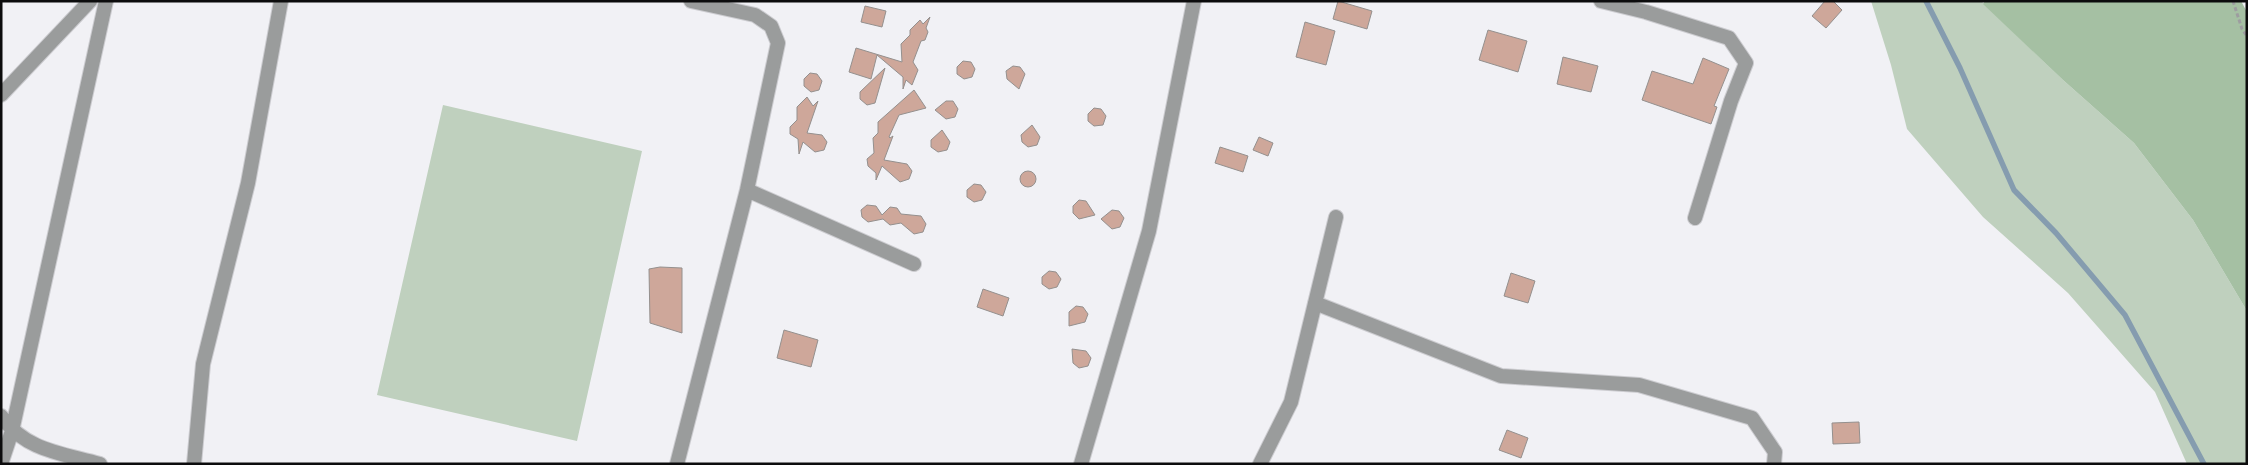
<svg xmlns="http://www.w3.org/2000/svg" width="2248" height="465" font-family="'PT Sans',sans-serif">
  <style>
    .green { fill: #bfd0be }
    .forest { fill: #a5c0a3 }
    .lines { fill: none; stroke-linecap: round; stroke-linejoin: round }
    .stream { stroke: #859caf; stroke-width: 5.5 }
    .building { fill: #cea79a; stroke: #94908e }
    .minor-casing { stroke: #ccccd0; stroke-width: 16 }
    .path { stroke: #9d9da0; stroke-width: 3; stroke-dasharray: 4 2.5; stroke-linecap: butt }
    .minor { stroke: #9a9c9c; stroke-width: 14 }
  </style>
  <rect width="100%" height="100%" fill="#f1f1f5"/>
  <path class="green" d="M1871 1H1981L2063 80 2134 143 2193 220 2247 311V464H2187L2155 392 2068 293 1983 217 1907 129 1891 65Z
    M443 105 642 151 577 441 377 395Z"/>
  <path class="forest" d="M1985 1H2241L2247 12V311L2193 220 2134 143 2063 80 1983 4Z"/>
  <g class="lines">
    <path class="stream" d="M1926 1 1960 68 2014 190 2056 233 2125 315 2204 464"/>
  </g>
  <path class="building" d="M1338 1 1372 11 1367 29 1333 19Z
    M1825 1H1833L1842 10 1826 28 1812 16Z
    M865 6 886 11 882 27 861 22Z
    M930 17 926 28 928 32 925 40 921 41 913 62 918 70 912 85 906 80 903 89V77L877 55 871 79 849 72 856 48 902 62 901 44 910 35V30L920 20 923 24Z
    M1305 22 1335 31 1326 65 1296 57Z
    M1488 30 1527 41 1518 72 1479 60Z
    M1563 57 1598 66 1591 92 1557 84Z
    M1703 58 1729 69 1714 106 1717 107 1711 124 1642 100 1652 71 1693 84Z
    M963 61 971 62 975 69 972 77 964 79 957 74V67Z
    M1013 66 1020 67 1025 74 1019 89 1007 79 1006 71Z
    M885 68 875 103 867 105 860 99V92Z
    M810 73 817 74 822 81 819 90 811 92 804 86V79Z
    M914 90 926 108 899 115 889 137 890 138 893 136 884 160 907 164 912 171 909 179 900 182 882 166 876 180V173L868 166 867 159 874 153 873 138 878 133V122Z
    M807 97 813 106 818 101 807 133 822 135 827 142 824 150 815 152 803 142 799 154 798 139 790 134V127L797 120V107Z
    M946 101H953L958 109 955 117 946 119 935 110Z
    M1094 108 1101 109 1106 116 1103 125 1094 126 1088 121V114Z
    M1032 125 1040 137 1037 145 1028 147 1022 142 1021 135Z
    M942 130 950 142 947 150 938 152 931 147V140Z
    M1259 137 1273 143 1268 156 1253 150Z
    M1220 147 1248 156 1243 172 1215 163Z
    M1020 179a8 8 0 1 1 16 0a8 8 0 1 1-16 0Z
    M974 184 981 185 986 192 982 200 974 202 967 197V190Z
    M1079 200 1086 201 1095 215 1079 219 1073 213V206Z
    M867 205 876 206 882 215 890 207 897 208 901 214 921 216 926 224 923 232 914 234 901 223 890 225 883 219 868 222 862 217 861 210Z
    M1112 210 1119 211 1124 218 1120 227 1112 229 1101 219Z
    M660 267 682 268V333L650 323 649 269Z
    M1049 271 1056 272 1061 279 1057 287 1049 289 1042 284V277Z
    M1511 273 1535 281 1528 303 1504 296Z
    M983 289 1009 298 1003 316 977 307Z
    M1076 306 1083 307 1088 314 1085 322 1069 326V312Z
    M784 330 818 340 811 367 777 358Z
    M1072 349 1086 351 1091 358 1088 366 1079 368 1073 363Z
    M1859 422 1860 443 1833 444 1832 423Z
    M1507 430 1528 438 1521 458 1499 450Z"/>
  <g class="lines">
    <g class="minor-casing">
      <path id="minor" d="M1601 1 1646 12 1729 38 1746 63 1731 101 1695 218
        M1 95 90 1
        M747 190 914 264
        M1315 303 1501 376 1639 385 1752 418 1775 452 1774 464
        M1 416C26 451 61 453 100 464
        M1 464 12 431 106 1
        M194 464 203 364 248 183 281 1
        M677 464 747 190 778 43 771 26 755 15 691 1
        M1081 464 1149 231 1194 1
        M1260 464 1291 402 1336 217"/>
    </g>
    <path class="path" d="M2233 1 2242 29 2247 36"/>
    <use href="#minor" class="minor"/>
  </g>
  <rect width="2248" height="465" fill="none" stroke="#0c0c0d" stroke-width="5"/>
</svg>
